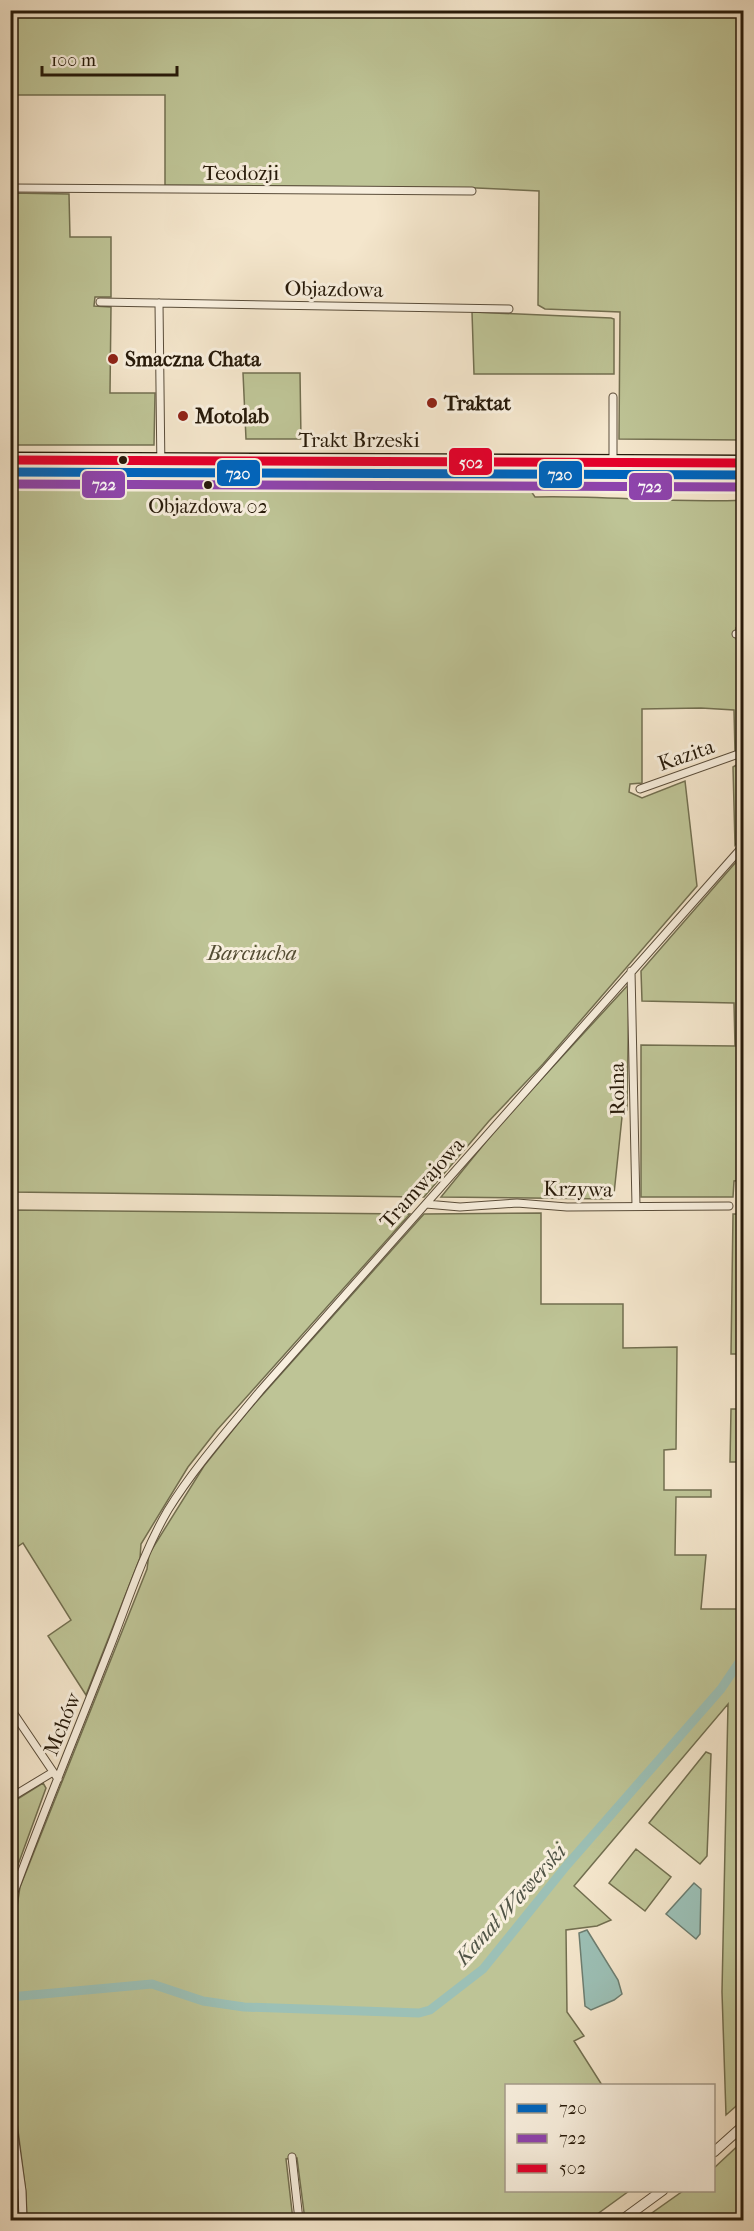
<svg xmlns="http://www.w3.org/2000/svg" width="754" height="2231" font-family="'IM FELL French Canon',serif">
  <style>
    .green { fill: #bec496; stroke: #726f50; stroke-width: 1.5 }
    .water { fill: #9cc0b6; stroke: #6d7e71; stroke-width: 1.5 }
    .lines { fill: none; stroke-linecap: round; stroke-linejoin: round }
    .canal { stroke: #9cc0b6; stroke-width: 9 }
    .minor-casing { stroke: #5a4d3a; stroke-width: 9 }
    .tertiary-casing { stroke: #5a4d3a; stroke-width: 11 }
    .primary-casing { stroke: #271a0a; stroke-width: 13 }
    .minor { stroke: #f8efde; stroke-width: 7 }
    .tertiary { stroke: #f8efde; stroke-width: 9 }
    .primary { stroke: #f4e6cc; stroke-width: 10 }
    .bus-1-casing { stroke: #f8efde; stroke-width: 14 }
    .bus-2-casing { stroke: #f8efde; stroke-width: 14 }
    .bus-3-casing { stroke: #f8efde; stroke-width: 14 }
    .bus-1 { stroke: #0065bd; stroke-width: 9 }
    .bus-2 { stroke: #8e44ad; stroke-width: 9 }
    .bus-3 { stroke: #e4002b; stroke-width: 9 }
    .poi-dot { fill: #8f2418; stroke: #f8efde; stroke-width: 2 }
    .bus-dot { fill: #271a0a; stroke: #f8efde; stroke-width: 2 }
    .labels { text-anchor: middle; stroke-width: 6; stroke-linejoin: round; paint-order: stroke }
    .bus-label { font-size: 20px; fill: #271a0a; stroke: #f8efde }
    .street-label { font-size: 21px; fill: #271a0a; stroke: #f8efde }
    .poi-label { font-size: 21px; font-weight: bold; fill: #271a0a; stroke: #f8efde; text-anchor: start }
    .park-label { font-size: 21px; font-style: italic; fill: #544d34; stroke: #f8efde }
    .water-label { font-size: 22px; font-style: italic; fill: #505446; stroke: #f8efde }
    .line-badge { stroke: #f8efde; stroke-width: 2 }
    .badge-label { font-size: 16px; text-anchor: middle; font-weight: bold; fill: #fff }
  </style>
  <rect width="100%" height="100%" fill="#f4e6cc"/>
  <filter id="stains"><feTurbulence type="fractalNoise" baseFrequency=".00333" numOctaves="4"/><feColorMatrix values="0 0 0 0 .2 0 0 0 0 .09 0 0 0 0 .02 0 0 0 .5 -.17"/></filter>
  <radialGradient id="worn" r=".72"><stop offset=".6" stop-color="#630" stop-opacity="0"/><stop offset="1" stop-color="#630" stop-opacity=".3"/></radialGradient>
  <path class="green" d="M14 11H743V440L619 439 620 312 545 309 538 305 539 191 477 188 165 185V95H14Z
    M11 193 69 194 70 237H111V297H95L94 306 111 307 110 393H155L154 445H11Z
    M472 312 611 318 614 319V374H474Z
    M243 373H300L301 439H246Z
    M11 484 527 485 535 497C604 495 674 504 743 500V627L736 628V639H743V750L735 753 734 710 701 708 642 709V783L630 784 629 792 642 798 685 781 697 886 543 1064 489 1121 424 1197 11 1192Z
    M743 761V835L735 845 733 767Z
    M743 854V1180L734 1181 733 1197H641V1045L735 1046 734 1003 642 1001 641 971Z
    M629 984 627 1110 622 1117 614 1194 610 1199 441 1197 502 1122Z
    M11 1210 410 1214 217 1430 188 1467 141 1544 140 1558 86 1695 48 1636 71 1620 23 1543 11 1551Z
    M541 1213V1304H623V1348L677 1347 676 1449 664 1450V1490H711V1497H676L675 1555H706L701 1609H743V2100L726 2115 722 1992 728 1704 574 1886 611 1920 597 1926 566 1930 567 2012 584 2036 574 2041 602 2085 506 2086V2190L629 2191 589 2220H375L374 2216 329 2220H305L297 2158 286 2159 293 2220H27L26 2193 10 2068V1953L20 1887 147 1569 149 1554 204 1466 248 1411 424 1214Z
    M733 1214H743V1354H731Z
    M731 1409H743V1462H730Z
    M706 1752 711 1754 707 1856 700 1864 649 1823Z
    M43 1783 46 1788 11 1884V1803Z
    M636 1849 671 1877 645 1911 609 1883Z
    M11 2134 18 2220H11Z
    M743 2141V2220H642L683 2191 714 2190V2168Z"/>
  <path class="water" d="M694 1883 701 1889 700 1934 696 1939 666 1914Z
    M587 1930 618 1980 622 1994 614 2000 591 2010 585 2006 579 1933Z"/>
  <g class="lines">
    <path class="canal" d="M10 1997 152 1984 203 2001 244 2007 419 2013 430 2010 483 1969 567 1865 721 1689 744 1655"/>
    <g class="minor-casing">
      <path id="minor" d="M10 188 472 191
        M100 302 509 309
        M159 303 161 473
        M613 397V461
        M736 634H744
        M640 789 744 752
        M631 971 636 1206
        M426 1204 460 1207 517 1203 567 1207 729 1206
        M10 1708 58 1779
        M10 1798 53 1772
        M10 1903C40 1820 74 1739 106 1657 126 1608 141 1556 168 1510 194 1468 228 1430 260 1391L744 845
        M10 2105 22 2191 23 2220
        M292 2157 299 2220"/>
    </g>
    <g class="tertiary-casing">
      <path id="tertiary" d="M714 2152 744 2125
        M622 2220 663 2190"/>
    </g>
    <g class="primary-casing">
      <path id="primary" d="M10 458 744 461
        M10 472 744 475"/>
    </g>
    <use href="#minor" class="minor"/>
    <use href="#tertiary" class="tertiary"/>
    <use href="#primary" class="primary"/>
    <g class="bus-1-casing">
      <path id="bus-1" d="M10 472 744 475"/>
    </g>
    <g class="bus-2-casing">
      <path id="bus-2" d="M10 484 744 487"/>
    </g>
    <g class="bus-3-casing">
      <path id="bus-3" d="M10 460 744 463"/>
    </g>
    <use href="#bus-1" class="bus-1"/>
    <use href="#bus-2" class="bus-2"/>
    <use href="#bus-3" class="bus-3"/>
  </g>
  <g class="poi-dot">
    <circle cx="113" cy="359" r="6"/>
    <circle cx="432" cy="403" r="6"/>
    <circle cx="183" cy="416" r="6"/>
  </g>
  <g class="bus-dot">
    <circle cx="123" cy="460" r="5"/>
    <circle cx="208" cy="485" r="5"/>
  </g>
  <g class="labels">
    <g class="bus-label">
      <text x="208" y="513">Objazdowa 02</text>
    </g>
    <g class="street-label">
      <text x="241" y="180">Teodozji</text>
      <text transform="translate(334 289) rotate(1)" y="7">Objazdowa</text>
      <text x="359" y="447">Trakt Brzeski</text>
      <text transform="translate(686 755) rotate(-19)" y="7">Kazita</text>
      <text transform="translate(617 1089) rotate(-91)" y="7">Rolna</text>
      <text transform="translate(422 1183) rotate(-48)" y="7">Tramwajowa</text>
      <text transform="translate(578 1189) rotate(1)" y="7">Krzywa</text>
      <text transform="translate(62 1724) rotate(-68)" y="7">Mchów</text>
    </g>
    <g class="poi-label">
      <text x="125" y="366">Smaczna Chata</text>
      <text x="444" y="410">Traktat</text>
      <text x="195" y="423">Motolab</text>
    </g>
    <g class="park-label">
      <text x="252" y="960">Barciucha</text>
    </g>
    <g class="water-label">
      <text transform="translate(510 1904) rotate(-48)" y="8">Kanał Wawerski</text>
    </g>
  </g>
  <g class="line-badge">
    <rect x="448" y="447" width="45" height="29" rx="6" fill="#e4002b"/>
    <rect x="216" y="459" width="45" height="28" rx="6" fill="#0065bd"/>
    <rect x="538" y="460" width="45" height="29" rx="6" fill="#0065bd"/>
    <rect x="81" y="470" width="45" height="29" rx="6" fill="#8e44ad"/>
    <rect x="628" y="472" width="45" height="29" rx="6" fill="#8e44ad"/>
  </g>
  <g class="badge-label">
    <text x="471" y="468">502</text>
    <text x="238" y="479">720</text>
    <text x="560" y="480">720</text>
    <text x="104" y="490">722</text>
    <text x="650" y="492">722</text>
  </g>
  <rect width="754" height="2231" fill="none" stroke="#f4e6cc" stroke-width="36"/>
  <rect x="12" y="12" width="730" height="2207" fill="none" stroke="#271a0a" stroke-width="3"/>
  <rect x="18" y="18" width="718" height="2195" fill="none" stroke="#271a0a" stroke-width="1.5"/>
  <rect x="505" y="2084" width="210" height="108" fill="#f8efde" stroke="#a49a89" stroke-width="1.5"/>
  <rect x="517" y="2104" width="30" height="9" fill="#0065bd" stroke="#a49a89" stroke-width="1.5"/>
  <text x="559" y="2114" font-size="18" fill="#271a0a">720</text>
  <rect x="517" y="2134" width="30" height="9" fill="#8e44ad" stroke="#a49a89" stroke-width="1.5"/>
  <text x="559" y="2144" font-size="18" fill="#271a0a">722</text>
  <rect x="517" y="2164" width="30" height="9" fill="#e4002b" stroke="#a49a89" stroke-width="1.5"/>
  <text x="559" y="2174" font-size="18" fill="#271a0a">502</text>
  <path d="M42 66v9h135v-9" fill="none" stroke="#271a0a" stroke-width="3"/>
  <text x="51" y="66" font-size="18" fill="#271a0a" stroke="#f8efde" stroke-width="4.5" paint-order="stroke">100 m</text>
  <rect width="100%" height="100%" filter="url(#stains)"/>
  <rect width="100%" height="100%" fill="url(#worn)"/>
</svg>
